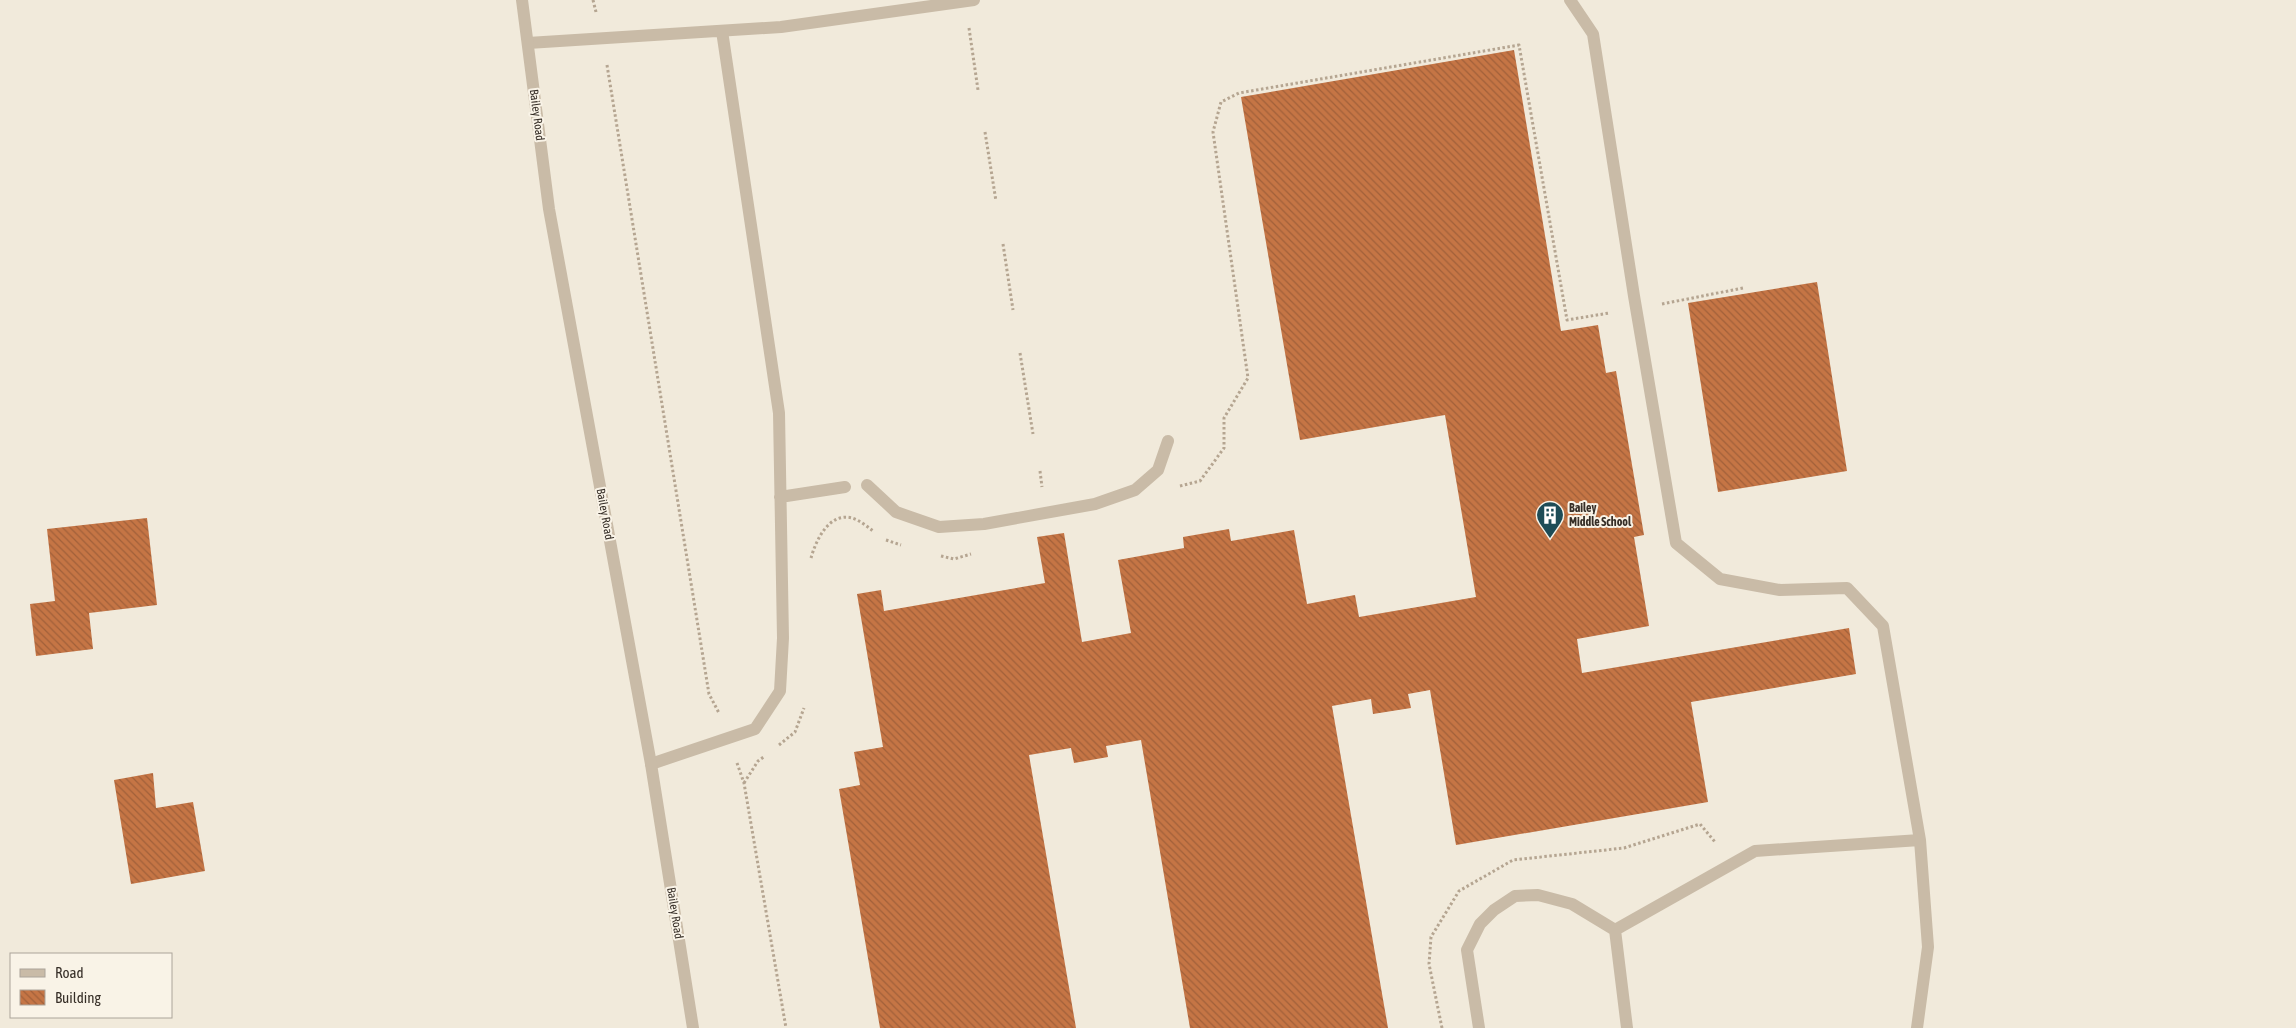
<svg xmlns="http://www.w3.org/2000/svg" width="2296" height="1028" font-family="'Asap Condensed',sans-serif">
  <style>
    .building { fill: url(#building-back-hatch) }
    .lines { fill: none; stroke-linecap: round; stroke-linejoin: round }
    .path { stroke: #b5a591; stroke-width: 3; stroke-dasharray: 2.5 2.5; stroke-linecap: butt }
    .service { stroke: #c9bba7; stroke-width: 12 }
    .tertiary { stroke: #c9bba7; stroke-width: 12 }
    .labels { text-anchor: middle; stroke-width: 4; stroke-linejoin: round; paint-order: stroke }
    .street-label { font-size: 12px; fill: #362e27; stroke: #f9f3e7 }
    .poi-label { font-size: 12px; font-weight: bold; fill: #362e27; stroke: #f9f3e7; text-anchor: start }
  </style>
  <defs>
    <pattern id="building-back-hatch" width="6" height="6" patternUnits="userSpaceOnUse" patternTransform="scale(1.25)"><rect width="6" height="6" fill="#c57545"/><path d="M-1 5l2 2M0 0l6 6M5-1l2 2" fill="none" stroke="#a1603a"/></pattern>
  </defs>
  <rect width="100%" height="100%" fill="#f1eadb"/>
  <path class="building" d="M1514 50 1561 331 1598 325 1606 373 1616 371 1644 535 1634 537 1649 626 1577 639 1582 673 1849 628 1856 674 1691 702 1708 802 1456 845 1430 690 1408 694 1411 708 1373 714 1371 699 1332 706 1388 1028H1190L1141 740 1106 746 1108 757 1074 763 1071 748 1029 755 1076 1028H880L839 789 860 785 854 752 883 747 857 594 881 590 884 611 1045 583 1037 537 1064 533 1082 642 1131 633 1118 560 1184 548 1183 537 1229 529 1231 541 1294 530 1307 604 1355 595 1359 617 1476 597 1445 415 1300 440 1241 97Z
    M1817 282 1847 471 1718 492 1688 303Z
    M147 518 157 605 89 613 93 649 36 656 30 604 55 601 47 529Z
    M153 773 156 808 193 802 205 871 131 884 114 780Z"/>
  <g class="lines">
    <path class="path" d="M593 0 596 12
      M969 28 978 90
      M607 65 709 694 719 713
      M985 132 996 201
      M1003 244 1013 310
      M1662 304 1743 288
      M1020 353 1033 434
      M1040 471 1042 487
      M1180 486 1200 481 1224 448V418L1248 378 1213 132 1221 102 1239 93 1519 45 1567 320 1609 313
      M886 540 901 545
      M941 556 954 559 971 554
      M811 558C816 540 829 512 852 518 859 520 867 526 873 531
      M779 745 795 732 804 708
      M737 763 744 783 786 1028
      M744 783 758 761 765 756
      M1442 1028 1429 964 1431 937 1459 891 1513 860 1624 848 1700 824 1715 842"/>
    <path class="service" d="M1570 0 1593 34 1634 296 1676 543 1720 579 1780 590 1847 588 1883 626 1920 840 1755 851 1615 930 1627 1028
      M528 43 781 27 974 0
      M867 485 896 512 939 527 984 524 1095 504 1135 490 1158 470 1168 441
      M780 497 845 487
      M651 764 755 729 780 691 783 638 779 413 722 31
      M1479 1028 1467 950 1480 924 1494 910 1515 896 1538 895 1572 904 1615 930
      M1917 1028 1928 947 1920 840"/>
    <path class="tertiary" d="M522 0 549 209 651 764 693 1028"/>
  </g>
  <defs>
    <g id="building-pin" transform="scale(1.4375)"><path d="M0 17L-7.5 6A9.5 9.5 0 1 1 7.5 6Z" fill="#1d4c57" stroke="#f9f3e7"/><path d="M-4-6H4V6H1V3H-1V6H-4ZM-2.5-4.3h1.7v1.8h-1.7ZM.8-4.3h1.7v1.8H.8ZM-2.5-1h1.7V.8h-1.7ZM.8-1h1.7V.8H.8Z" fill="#fff"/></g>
  </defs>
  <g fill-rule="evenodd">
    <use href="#building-pin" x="1550" y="515"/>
  </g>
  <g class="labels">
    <g class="street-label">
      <text transform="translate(537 115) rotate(83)" y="4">Bailey Road</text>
      <text transform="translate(605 514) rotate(80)" y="4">Bailey Road</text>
      <text transform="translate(675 913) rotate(81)" y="4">Bailey Road</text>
    </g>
    <g class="poi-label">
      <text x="1569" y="512">Bailey<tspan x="1569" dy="14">Middle School</tspan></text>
    </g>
  </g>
  <rect x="10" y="953" width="162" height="65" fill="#f9f3e7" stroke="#aba49a"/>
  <rect x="20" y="969" width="25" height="8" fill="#c9bba7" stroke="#aba49a"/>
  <text x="55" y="978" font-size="15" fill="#362e27">Road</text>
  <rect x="20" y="990" width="25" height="15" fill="url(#building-back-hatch)" stroke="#aba49a"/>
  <text x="55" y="1003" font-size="15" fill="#362e27">Building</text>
</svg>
